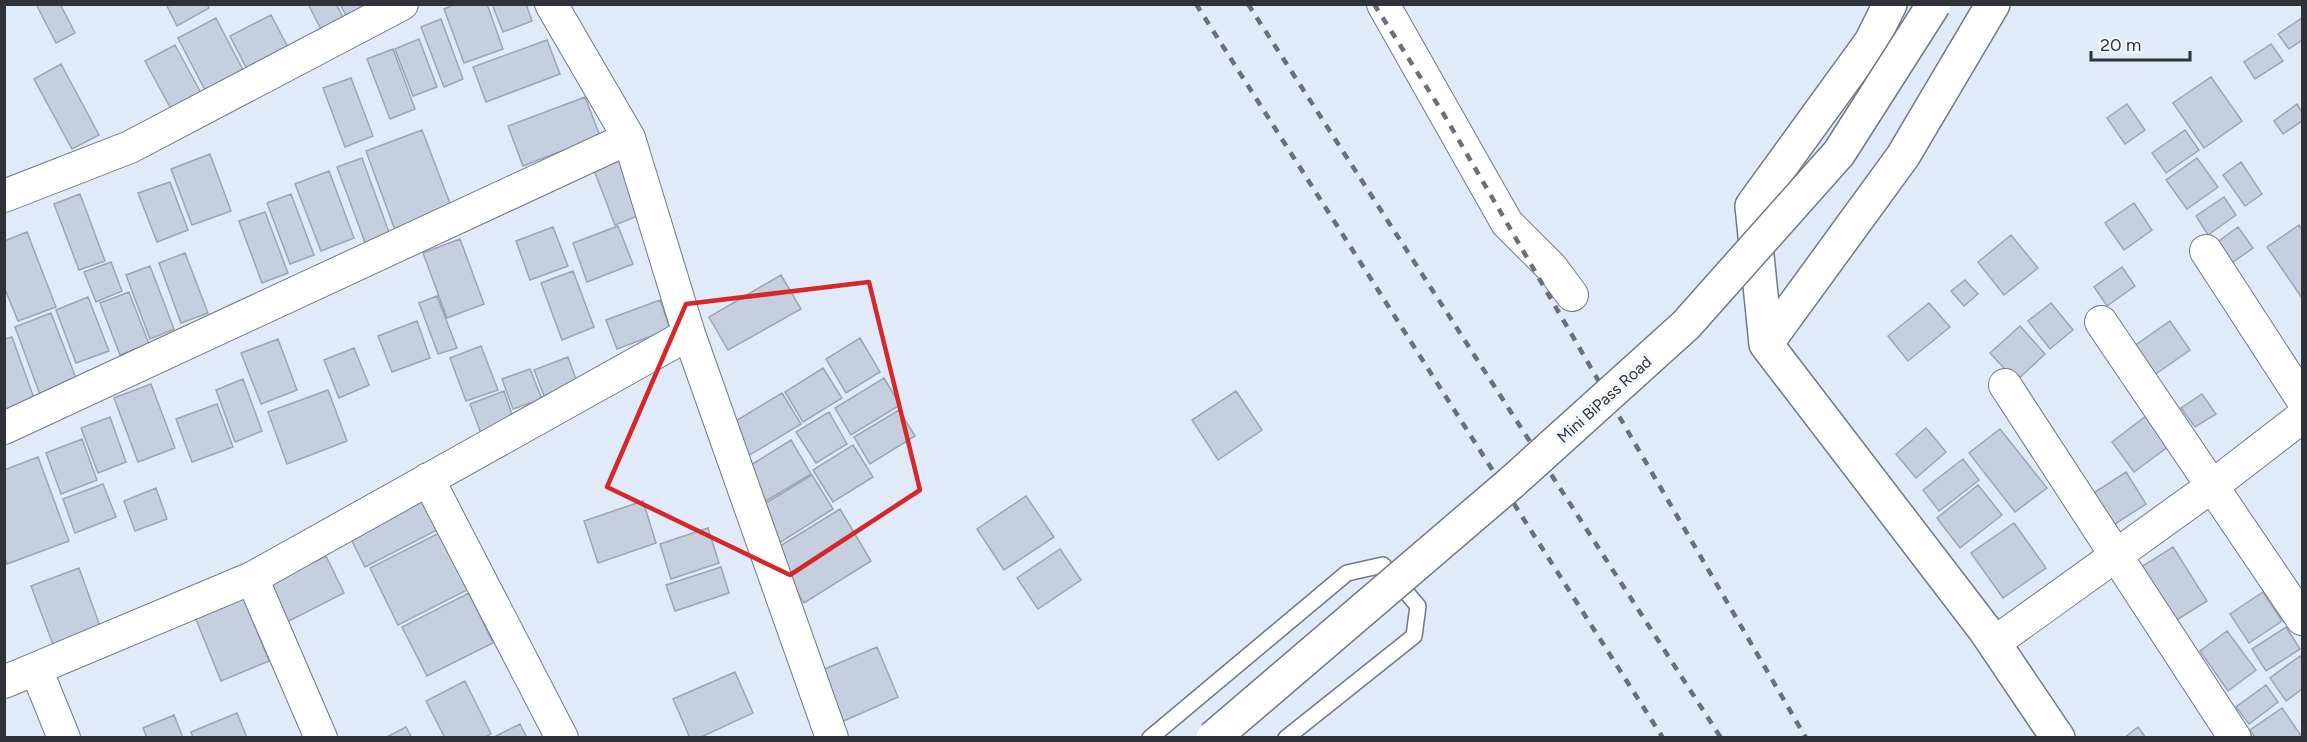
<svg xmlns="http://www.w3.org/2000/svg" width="2307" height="742" font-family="Figtree,sans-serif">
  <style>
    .building { fill: #c6cfdf; stroke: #9ca5b4; stroke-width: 1.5 }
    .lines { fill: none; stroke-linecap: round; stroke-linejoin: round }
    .service-casing { stroke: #717987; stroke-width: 18 }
    .minor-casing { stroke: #717987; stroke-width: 34 }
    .tertiary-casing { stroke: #717987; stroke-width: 36 }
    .service { stroke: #fff; stroke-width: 15 }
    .minor { stroke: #fff; stroke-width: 32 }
    .tertiary { stroke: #fff; stroke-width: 33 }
    .rail { stroke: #6a6f78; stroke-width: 4.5; stroke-dasharray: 8 8; stroke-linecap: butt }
    .tertiary-bridge-casing { stroke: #717987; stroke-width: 36; stroke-linecap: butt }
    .tertiary-bridge { stroke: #fff; stroke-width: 33 }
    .marked { fill: none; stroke: #d62828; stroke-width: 4.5; stroke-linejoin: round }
    .labels { text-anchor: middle; stroke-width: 6; stroke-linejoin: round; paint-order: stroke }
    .street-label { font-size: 16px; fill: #2f3238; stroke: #f3f7fd }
  </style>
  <rect width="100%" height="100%" fill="#e1eaf9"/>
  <path class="building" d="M36 4H60L75 33 56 43Z
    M166 4H207L209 8 177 26Z
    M308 4H336L346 23 324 35Z
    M340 4H365L368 11 349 21Z
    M456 4H487L503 49 464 63 444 9Z
    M492 4H526L532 21 503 32Z
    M271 15 292 55 251 77 230 36Z
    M216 18 245 74 207 94 178 38Z
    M2302 18V40L2289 49 2278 34Z
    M441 19 463 79 444 87 421 27Z
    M419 39 437 87 413 96 395 49Z
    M547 40 560 74 486 102 473 67Z
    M2271 44 2283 61 2255 79 2244 62Z
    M175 45 201 93 171 109 145 61Z
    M393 49 415 109 390 119 367 59Z
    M61 64 99 135 72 149 34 79Z
    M2211 77 2242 121 2204 148 2173 103Z
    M351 78 373 136 345 147 323 88Z
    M585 97 600 136 523 166 508 126Z
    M2127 104 2145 130 2125 144 2107 118Z
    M2297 104 2302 112V121L2283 134 2274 121Z
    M422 130 453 211 396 233 366 151Z
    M2185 130 2199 150 2166 173 2152 153Z
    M210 154 231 211 192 225 171 169Z
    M362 158 390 235 366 245 337 167Z
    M2197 158 2218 187 2187 209 2166 180Z
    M625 159 645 213 615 225 594 170Z
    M2241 162 2262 194 2245 206 2223 175Z
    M329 171 354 238 321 251 295 184Z
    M170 182 188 230 157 242 138 193Z
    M80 194 105 261 79 270 54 204Z
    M291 194 314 255 290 264 267 203Z
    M2224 197 2236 215 2208 235 2196 216Z
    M2134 203 2152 230 2124 250 2105 223Z
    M265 212 288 273 262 283 239 221Z
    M2299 225 2302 230V298L2267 247Z
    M618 226 633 264 587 282 573 243Z
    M553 227 568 266 530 280 516 241Z
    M2238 227 2253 248 2226 267 2212 246Z
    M27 232 56 307 18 321 4 287V241Z
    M2011 235 2038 268 2004 295 1978 262Z
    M460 239 484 304 447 318 423 253Z
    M185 253 208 313 181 323 159 263Z
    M111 262 122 291 96 302 84 272Z
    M150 266 174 329 150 339 126 275Z
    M2122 267 2135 286 2107 306 2094 287Z
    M573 271 594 327 562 340 541 283Z
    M781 275 801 309 728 350 709 317Z
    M1965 280 1978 294 1964 306 1951 291Z
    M129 292 149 344 120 355 100 303Z
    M437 296 457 348 438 354 419 303Z
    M88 297 109 351 76 363 56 310Z
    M660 300 670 329 617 349 606 320Z
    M1929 303 1950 327 1908 361 1888 336Z
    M2051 303 2073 330 2050 349 2028 321Z
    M51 313 79 386 42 400 15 327Z
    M417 321 430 358 392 372 378 336Z
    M2170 321 2190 350 2150 378 2130 349Z
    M2020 326 2045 354 2016 381 1990 353Z
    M12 337 35 401 4 413V339Z
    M860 338 880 372 846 393 826 359Z
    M278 339 297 390 261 404 241 353Z
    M481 346 498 390 466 401 450 358Z
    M354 348 369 385 339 398 324 360Z
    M568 357 578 385 545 398 534 370Z
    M823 368 842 398 803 422 785 392Z
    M530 369 542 399 513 409 502 379Z
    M884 378 900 405 851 435 835 408Z
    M243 379 262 431 235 442 216 390Z
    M151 384 175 448 138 462 114 398Z
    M328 390 347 441 287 464 268 412Z
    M504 391 515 423 482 436 470 404Z
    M1236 391 1262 430 1218 460 1192 420Z
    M782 393 801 424 748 456 729 425Z
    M2202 394 2216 414 2195 427 2181 408Z
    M217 404 233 447 192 462 176 419Z
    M899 410 915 436 870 464 854 437Z
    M829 412 847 444 816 463 796 432Z
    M2146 416 2169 446 2134 472 2112 442Z
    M110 417 126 462 98 473 81 428Z
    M1926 428 1946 452 1916 478 1896 454Z
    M2000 429 2047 488 2015 512 1969 453Z
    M82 439 97 480 61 494 46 453Z
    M791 440 811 474 766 501 746 468Z
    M853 445 873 477 833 502 813 470Z
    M38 457 69 541 7 564 4 556V470Z
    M1963 459 1979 480 1939 511 1923 490Z
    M2126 472 2146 504 2109 528 2089 496Z
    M812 475 833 509 776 545 755 510Z
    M103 484 116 517 75 533 63 499Z
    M1978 485 2002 515 1960 548 1937 518Z
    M426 487 445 526 365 567 345 527Z
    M156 488 167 519 135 531 124 501Z
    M1026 496 1054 537 1004 570 977 529Z
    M643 501 656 543 598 563 584 521Z
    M840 509 871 561 804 603 772 551Z
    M2014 523 2046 568 2003 598 1971 553Z
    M708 528 719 563 671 579 660 544Z
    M441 532 469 589 398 625 370 568Z
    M2173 547 2207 601 2172 623 2138 569Z
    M1060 549 1081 580 1038 609 1017 578Z
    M326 556 344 593 283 624 265 587Z
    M721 567 729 593 675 611 666 585Z
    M79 568 101 629 54 647 31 586Z
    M2263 592 2282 621 2249 643 2230 614Z
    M469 593 493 643 427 676 402 627Z
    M243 597 269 661 221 681 195 617Z
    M2286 627 2300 649 2266 671 2252 649Z
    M2227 631 2256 670 2228 691 2200 651Z
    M877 647 898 697 830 727 808 676Z
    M2300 656 2302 659V689L2286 701 2270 678Z
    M735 672 753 713 699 738H690L673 699Z
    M465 681 491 734 483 738H445L426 701Z
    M2266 685 2278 702 2249 724 2236 707Z
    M2282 708 2302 737 2255 738 2250 730Z
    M237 713 247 738H193L191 732Z
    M174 715 183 738H147L143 728Z
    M520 724 527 738H492Z
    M406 727 412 738H385Z
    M2138 727 2146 738H2124Z"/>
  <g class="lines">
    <g class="service-casing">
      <path id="service" d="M1150 738 1347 573 1383 565 1418 606 1414 636 1286 738"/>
    </g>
    <g class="minor-casing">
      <path id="minor" d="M551 4 629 138 689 334 832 738
        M1383 4 1507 223 1552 268 1572 295
        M4 196 130 147 402 4
        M2206 251 2302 399
        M2101 322 2302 619
        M2005 385 2235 738
        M4 428 629 138
        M428 479 562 738
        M252 578 321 738
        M1994 643 2211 487 2302 417
        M36 669 64 738
        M4 682 252 578 689 334"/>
    </g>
    <g class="tertiary-casing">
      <path id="tertiary" d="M1890 4 1871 42 1752 206 1766 344 1985 630 2058 738
        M1766 344 1903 156 1993 4"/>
    </g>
    <use href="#service" class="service"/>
    <use href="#minor" class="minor"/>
    <use href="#tertiary" class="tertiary"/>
    <path class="rail" d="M1196 4 1663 738
      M1248 4 1721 738
      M1374 4 1443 113 1806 738"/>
    <g class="tertiary-bridge-casing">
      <path id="tertiary-bridge" d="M1213 738 1511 483 1686 325 1839 153 1934 4"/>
    </g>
    <use href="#tertiary-bridge" class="tertiary-bridge"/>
  </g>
  <path class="marked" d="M869 282 920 490 790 575 607 487 686 304Z"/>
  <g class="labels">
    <g class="street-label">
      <text transform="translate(1604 399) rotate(-42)" y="6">Mini BiPass Road</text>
    </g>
  </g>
  <rect width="2307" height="742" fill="none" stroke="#2f3238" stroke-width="12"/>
  <path d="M2091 51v9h99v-9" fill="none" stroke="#2f3238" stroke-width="3"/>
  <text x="2100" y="51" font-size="18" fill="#2f3238" stroke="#f3f7fd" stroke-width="4.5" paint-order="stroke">20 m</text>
</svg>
